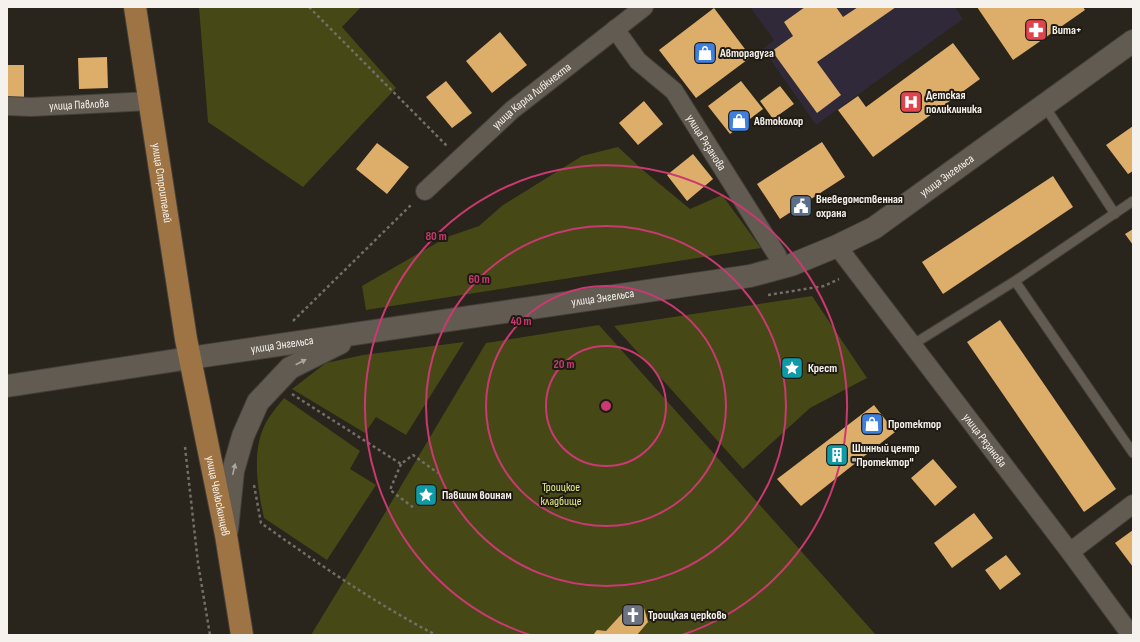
<svg xmlns="http://www.w3.org/2000/svg" width="1140" height="642" font-family="'Sofia Sans Condensed',sans-serif">
  <style>
    .industrial { fill: #2f2939 }
    .green { fill: #464916 }
    .building { fill: #ddad6a }
    .lines { fill: none; stroke-linecap: round; stroke-linejoin: round }
    .service-casing { stroke: #443f39; stroke-width: 11 }
    .minor-casing { stroke: #443f39; stroke-width: 20 }
    .tertiary-casing { stroke: #443f39; stroke-width: 24 }
    .secondary-casing { stroke: #443f39; stroke-width: 24 }
    .primary-casing { stroke: #443f39; stroke-width: 24 }
    .path { stroke: #736e67; stroke-width: 2.5; stroke-dasharray: 3 3; stroke-linecap: butt }
    .service { stroke: #615b52; stroke-width: 9 }
    .minor { stroke: #615b52; stroke-width: 18 }
    .tertiary { stroke: #615b52; stroke-width: 22 }
    .secondary { stroke: #615b52; stroke-width: 22 }
    .primary { stroke: #9e7445; stroke-width: 22 }
    .oneway { fill: #aba69f }
    .ring { fill: none; stroke: #ca3971; stroke-width: 2 }
    .labels { text-anchor: middle; stroke-width: 4; stroke-linejoin: round; paint-order: stroke }
    .poi-label { font-size: 12px; font-weight: bold; fill: #f5f1ec; stroke: #1f1b13; text-anchor: start }
    .street-label { font-size: 12px; fill: #f5f1ec; stroke: #1f1b13 }
    .park-label { font-size: 12px; fill: #e5ee83; stroke: #1f1b13 }
    .centre { fill: #ca3971; stroke: #1f1b13; stroke-width: 2 }
    .ring-label { font-size: 12px; text-anchor: middle; font-weight: bold; fill: #ca3971; stroke: #1f1b13; stroke-width: 4; stroke-linejoin: round; paint-order: stroke }
  </style>
  <rect width="100%" height="100%" fill="#29241c"/>
  <path class="industrial" d="M750 7H955L963 19 816 125 763 49 774 40Z"/>
  <path class="green" d="M199 7H361L342 27 396 88 303 187 208 122Z
    M618 147 644 171 690 209 722 195 761 248 366 310 362 286 447 237 479 226 503 205 582 156Z
    M812 296 867 378 810 408 743 469 614 326Z
    M599 325 876 635H311L376 528 486 343Z
    M464 342 406 435 376 417 365 433 292 389 326 363 363 355Z
    M284 398 360 451 350 469 376 485 327 560 264 518C258 491 252 455 263 429 267 418 277 407 284 398Z"/>
  <path class="building" d="M805 7H836L843 17 858 7H896L817 62 841 95 817 113 772 51 793 36 784 22Z
    M977 7H1083L1085 10 1013 60Z
    M714 8 751 57 696 98 659 50Z
    M500 32 527 65 492 93 466 61Z
    M953 43 980 79 873 157 838 110 858 96 866 107Z
    M107 57 108 88 79 89 78 58Z
    M7 65H24V99H7Z
    M446 81 472 113 452 128 426 97Z
    M741 81 763 109 730 134 708 106Z
    M780 86 794 104 773 119 760 101Z
    M644 101 663 124 638 145 619 123Z
    M1133 126V171L1128 174 1106 145Z
    M822 142 845 177 780 219 757 184Z
    M377 143 409 167 387 194 356 169Z
    M693 154 713 179 687 201 667 175Z
    M1053 176 1073 207 943 294 922 262Z
    M1133 229V245L1125 234Z
    M1000 320 1116 489 1084 512 967 342Z
    M874 405 895 432 801 506 777 479Z
    M933 459 957 487 935 506 911 478Z
    M974 513 993 538 952 568 934 543Z
    M1133 530V567L1115 543Z
    M1006 555 1021 574 1000 590 985 570Z
    M629 606 644 608 648 622 637 635H593L597 630 606 631Z"/>
  <g class="lines">
    <g class="service-casing">
      <path id="service" d="M1044 105 1115 214
        M1015 281 1133 453
        M912 345 1015 281 1133 201"/>
    </g>
    <g class="minor-casing">
      <g id="minor">
        <path id="s1" d="M615 29 638 61 674 91 777 255 781 268"/>
        <path id="s2" d="M7 106 31 107 151 101"/>
        <path id="s3" d="M425 191 512 110 644 7"/>
        <path id="s4" d="M837 246 1070 552 1131 635"/>
        <path d="M1070 552 1133 504"/>
      </g>
    </g>
    <g class="tertiary-casing">
      <path id="tertiary" d="M7 386 190 358"/>
    </g>
    <g class="secondary-casing">
      <g id="secondary">
        <path id="s5" d="M190 358 750 276 791 265 837 246 874 228 1133 41"/>
        <path d="M227 530 233 471 243 436 258 402 290 368 340 343"/>
      </g>
    </g>
    <g class="primary-casing">
      <g id="primary">
        <path id="s6" d="M135 7 186 339 226 535 242 635"/>
      </g>
    </g>
    <path class="path" d="M309 7 447 146
      M768 295 824 286 839 279
      M293 321 412 204
      M292 394 401 464 413 455 438 473
      M185 447 198 563 210 635
      M401 464 390 490 414 508
      M254 485 261 523C316 562 376 604 436 635"/>
    <use href="#service" class="service"/>
    <use href="#minor" class="minor"/>
    <use href="#tertiary" class="tertiary"/>
    <use href="#secondary" class="secondary"/>
    <use href="#primary" class="primary"/>
  </g>
  <defs><path id="oneway-solid" d="M-6-.8H1V-3.2L6.5 0L1 3.2V.8H-6Z"/></defs>
  <g class="oneway">
    <use href="#oneway-solid" transform="translate(301 362) rotate(-27)"/>
    <use href="#oneway-solid" transform="translate(234 469) rotate(-77)"/>
  </g>
  <g class="ring">
    <circle cx="606" cy="406" r="60"/>
    <circle cx="606" cy="406" r="120"/>
    <circle cx="606" cy="406" r="180"/>
    <path d="M530 635A241 241 0 1 1 682 635"/>
  </g>
  <defs>
    <g id="pharmacy-square" transform="scale(1.15)"><rect x="-9" y="-9" width="18" height="18" rx="4" fill="#e0444e" stroke="#1f1b13"/><path d="M-2-6h4v4h4v4h-4v4h-4v-4h-4v-4h4Z" fill="#fff"/></g>
    <g id="shop-square" transform="scale(1.15)"><rect x="-9" y="-9" width="18" height="18" rx="4" fill="#3f7fe0" stroke="#1f1b13"/><path d="M-5-2.5h2.3a2.7 3.5 0 0 1 5.4 0H5L5.5 6h-11ZM-1.5-2.5h3a1.5 2.3 0 0 0-3 0Z" fill="#fff"/></g>
    <g id="hospital-square" transform="scale(1.15)"><rect x="-9" y="-9" width="18" height="18" rx="4" fill="#e0444e" stroke="#1f1b13"/><path d="M-5-5h3v3.5h4V-5h3V5h-3V1.5h-4V5h-3Z" fill="#fff"/></g>
    <g id="civic-square" transform="scale(1.15)"><rect x="-9" y="-9" width="18" height="18" rx="4" fill="#5c6f8a" stroke="#1f1b13"/><path d="M-.6-6.5H3V-4.5H.6V-3L4-1V1h2V6H-6V1h2V-1L-.6-3ZM-1.2 2.5V6h2.4V2.5Z" fill="#fff"/></g>
    <g id="sight-square" transform="scale(1.15)"><rect x="-9" y="-9" width="18" height="18" rx="4" fill="#0f9aa8" stroke="#1f1b13"/><path d="M0-6L1.8-2.2L6-1.7L2.9 1.2L3.7 5.4L0 3.3L-3.7 5.4L-2.9 1.2L-6-1.7L-1.8-2.2Z" fill="#fff"/></g>
    <g id="building-square" transform="scale(1.15)"><rect x="-9" y="-9" width="18" height="18" rx="4" fill="#0f9aa8" stroke="#1f1b13"/><path d="M-4-6H4V6H1V3H-1V6H-4ZM-2.5-4.3h1.7v1.8h-1.7ZM.8-4.3h1.7v1.8H.8ZM-2.5-1h1.7V.8h-1.7ZM.8-1h1.7V.8H.8Z" fill="#fff"/></g>
    <g id="church-square" transform="scale(1.15)"><rect x="-9" y="-9" width="18" height="18" rx="4" fill="#6b7280" stroke="#1f1b13"/><path d="M-1.2-6h2.4v3.5h3.3v2.4h-3.3V6h-2.4V-.1h-3.3v-2.4h3.3Z" fill="#fff"/></g>
  </defs>
  <g fill-rule="evenodd">
    <use href="#pharmacy-square" x="1036" y="30"/>
    <use href="#shop-square" x="705" y="53"/>
    <use href="#hospital-square" x="911" y="102"/>
    <use href="#shop-square" x="739" y="121"/>
    <use href="#civic-square" x="801" y="206"/>
    <use href="#sight-square" x="792" y="368"/>
    <use href="#shop-square" x="872" y="424"/>
    <use href="#building-square" x="837" y="455"/>
    <use href="#sight-square" x="426" y="495"/>
    <use href="#church-square" x="633" y="615"/>
  </g>
  <g class="labels">
    <g class="poi-label">
      <text x="1052" y="34">Вита+</text>
      <text x="720" y="57">Авторадуга</text>
      <text x="926" y="99">Детская<tspan x="926" dy="14">поликлиника</tspan></text>
      <text x="754" y="125">Автоколор</text>
      <text x="816" y="203">Вневедомственная<tspan x="816" dy="14">охрана</tspan></text>
      <text x="808" y="372">Крест</text>
      <text x="888" y="428">Протектор</text>
      <text x="852" y="452">Шинный центр<tspan x="852" dy="14">"Протектор"</tspan></text>
      <text x="442" y="499">Павшим воинам</text>
      <text x="648" y="619">Троицкая церковь</text>
    </g>
    <g class="street-label">
      <text dy="4" stroke="none"><textPath href="#s3" startOffset="143">улица Карла Либкнехта</textPath></text>
      <text dy="4" stroke="none"><textPath href="#s2" startOffset="72">улица Павлова</textPath></text>
      <text dy="4" stroke="none"><textPath href="#s1" startOffset="147">улица Рязанова</textPath></text>
      <text dy="4" stroke="none"><textPath href="#s5" startOffset="789">улица Энгельса</textPath></text>
      <text dy="4" stroke="none"><textPath href="#s6" startOffset="178">улица Строителей</textPath></text>
      <text dy="4" stroke="none"><textPath href="#s5" startOffset="417">улица Энгельса</textPath></text>
      <text dy="4" stroke="none"><textPath href="#s5" startOffset="93">улица Энгельса</textPath></text>
      <text dy="4" stroke="none"><textPath href="#s4" startOffset="244">улица Рязанова</textPath></text>
      <text dy="4" stroke="none"><textPath href="#s6" startOffset="496">улица Челюскинцев</textPath></text>
    </g>
    <g class="park-label">
      <text x="561" y="491">Троицкое<tspan x="561" dy="14">кладбище</tspan></text>
    </g>
  </g>
  <circle cx="606" cy="406" r="6" class="centre"/>
  <g class="ring-label">
    <text x="436" y="240">80 m</text>
    <text x="479" y="283">60 m</text>
    <text x="521" y="325">40 m</text>
    <text x="564" y="368">20 m</text>
  </g>
  <rect width="1140" height="642" fill="none" stroke="#f5f1ec" stroke-width="16"/>
</svg>
